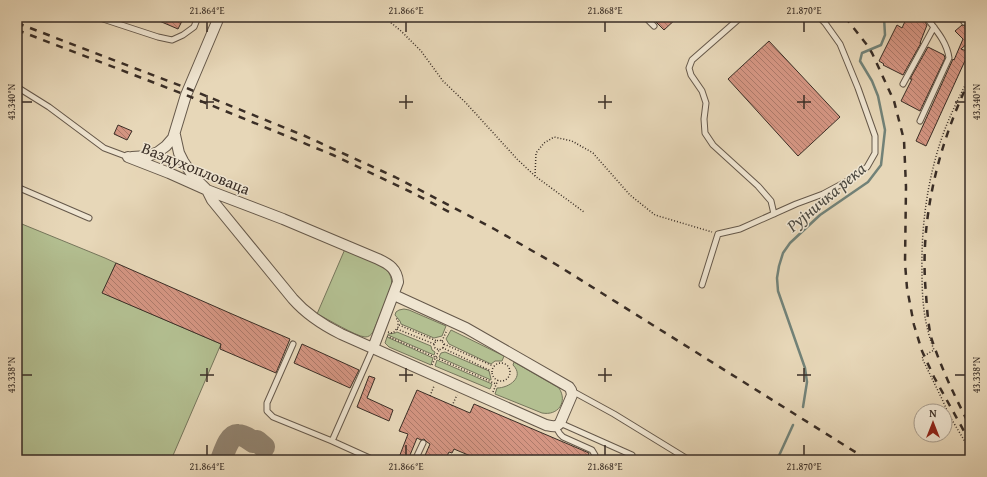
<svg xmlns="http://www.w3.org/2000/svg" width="987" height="477" font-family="'Gentium Book Plus',serif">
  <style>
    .grass { fill: #b3bf91; stroke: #76765c }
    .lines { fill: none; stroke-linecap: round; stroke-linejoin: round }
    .stream { stroke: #728278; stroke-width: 2.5 }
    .taxiway { stroke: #90826f; stroke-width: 22 }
    .building { fill: url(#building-back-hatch); stroke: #3a2e26 }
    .lane-casing { stroke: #65584a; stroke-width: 7 }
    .street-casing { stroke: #65584a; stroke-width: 12 }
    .path { stroke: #3a2e26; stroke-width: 1.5; stroke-dasharray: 1 2; stroke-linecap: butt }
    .lane { stroke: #efe5d1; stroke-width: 5 }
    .street { stroke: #efe5d1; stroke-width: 10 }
    .rail { stroke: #3a2e26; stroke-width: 2.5; stroke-dasharray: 7 7; stroke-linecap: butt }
    .ticks { fill: none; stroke: #3a2e26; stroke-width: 1.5 }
    .labels { text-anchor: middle; stroke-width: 3; stroke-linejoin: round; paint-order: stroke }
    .street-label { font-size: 16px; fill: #3a2e26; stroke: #efe5d1 }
    .water-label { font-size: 17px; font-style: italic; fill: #4d4a41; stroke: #efe5d1 }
    .neatline { fill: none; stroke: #3a2e26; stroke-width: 1.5 }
    .ticks-label { font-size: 10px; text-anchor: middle; fill: #3a2e26 }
  </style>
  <defs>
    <pattern id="building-back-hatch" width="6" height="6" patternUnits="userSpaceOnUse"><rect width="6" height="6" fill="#d49582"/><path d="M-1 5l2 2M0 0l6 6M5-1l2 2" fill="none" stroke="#ad7a6a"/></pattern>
  </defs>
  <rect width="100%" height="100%" fill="#e7d7b8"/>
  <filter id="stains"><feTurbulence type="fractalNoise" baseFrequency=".005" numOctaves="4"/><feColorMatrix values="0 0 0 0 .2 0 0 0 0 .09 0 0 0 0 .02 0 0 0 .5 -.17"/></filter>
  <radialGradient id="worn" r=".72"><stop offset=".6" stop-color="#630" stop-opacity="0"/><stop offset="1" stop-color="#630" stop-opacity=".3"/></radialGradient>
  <path class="grass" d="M17 222 105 258 116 263 103 293 221 344 171 460H17Z
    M345 249C363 256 397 263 391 289L373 332C371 335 369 337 365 337 355 336 328 319 317 314Z
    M404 309 409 310 446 326 442 336 434 338 401 324 400 321 395 315 396 312 399 310Z
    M451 330 504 356 502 361H495L491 364 449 344 446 339Z
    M397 332 431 346 432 350 435 352 434 355 388 335V334L395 333Z
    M387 337 433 358 431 365 389 347 385 343Z
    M445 352 489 371 491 379V380L439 357 441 353Z
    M437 360 492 384 490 389 435 366Z
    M514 362 559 388C568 402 558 416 542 413L495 394 497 388C509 388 525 377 513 365Z"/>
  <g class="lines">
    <path class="stream" d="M803 407 807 382 805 368 778 291 777 278 779 266 783 253 790 243 820 215 868 182 881 165 885 130 878 96 872 81 860 61 862 53 881 45 885 35 884 17
      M777 460 793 425"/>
    <path class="taxiway" d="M221 460C224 453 229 434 238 435 244 435 249 439 253 442L257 441 264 447"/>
  </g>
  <path class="building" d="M150 17H184L178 29Z
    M662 17H678L664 30 656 22Z
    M907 17H918L923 19 927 25 920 43H921L903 75 883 65 884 64 879 61 897 25 902 28Z
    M970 22V41L961 49 969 52 926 146 916 141 953 59 954 60 963 39 955 31 962 25 965 26Z
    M769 41 840 117 798 156 728 79Z
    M928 47 944 55 945 58 920 111 901 101 912 79H910Z
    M118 125 132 131 127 140 114 134Z
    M116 263 232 314 290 339 276 373 220 349 221 344 102 293Z
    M302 344 359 370 350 388 294 363Z
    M369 376 375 378 367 398 393 410 389 421 357 407Z
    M417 390 470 413 474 404 589 453 586 460H480L454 449 452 453 449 452 445 460H423L430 444 427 442 424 439 421 440 417 438 408 460H398L408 434 399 431Z"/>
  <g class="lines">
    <g class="lane-casing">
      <path id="lane" d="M97 17 158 37 172 40 183 35 194 27 198 17
        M645 17 654 26
        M741 17 692 60 689 68 691 75 702 91 706 103 704 119 705 133 713 145 758 186 771 201 774 214
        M964 22 969 17
        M903 84 934 27
        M17 87 49 107 104 148 128 157
        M920 121 949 58C947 42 936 30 926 17
        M17 187 89 218
        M702 285 718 234 740 229 796 204 823 194 851 179 867 167 875 153V136L858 88 840 44 825 23 819 17
        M293 344 267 403V411L273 417 332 441 374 460
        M572 391 614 414 689 460
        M560 423 632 455
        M555 426 560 434 563 437 592 450 595 455V460
        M332 441 373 348
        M415 460 423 443"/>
    </g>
    <g class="street-casing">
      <path id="street" d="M175 135 179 153 183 161 193 176 207 190 212 200 293 299C307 315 323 325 341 334L546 425C551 426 556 428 560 423L572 395 571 390 569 387 466 328 394 295
        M128 157 169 173 207 190 283 219 378 259C389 264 397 269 398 282L373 348
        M132 157 148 156 158 152 166 146 173 138 186 95 219 17"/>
    </g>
    <path class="path" d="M384 17 401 31 421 51 443 81 466 103 517 159 535 176 584 212
      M970 76C961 93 952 111 945 129 928 174 921 224 922 272 922 300 924 324 934 350L924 356 922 358 942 399 949 415 970 450
      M535 176 536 153 544 143 554 137 572 141 593 153 630 195 655 215 712 232
      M399 325 437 341
      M397 329 434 344
      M388 332 392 333 394 332 398 327V320L395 317
      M387 336 496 384
      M442 341 447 330
      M444 344 493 366
      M443 348 444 344 442 341 439 340 436 341 434 344 435 348 439 350 443 348 491 371
      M492 372a9 9 0 1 1 18 0a9 9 0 1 1-18 0Z
      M432 365 439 350
      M493 392 498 380
      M430 396 434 386
      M452 406 457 395"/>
    <use href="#lane" class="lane"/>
    <use href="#street" class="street"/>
    <path class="rail" d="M845 17 867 45 872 53 894 101 904 140 906 187 905 263 907 288 914 325 922 351 934 377 970 442
      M17 23 189 89 305 136 395 177 496 230 557 265 868 460
      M17 30 186 95 333 155 411 192 455 215
      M970 79C938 145 919 221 926 294 927 309 928 323 931 337 941 368 955 397 970 426"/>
  </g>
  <path class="ticks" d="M207 22V32M406 22V32M605 22V32M804 22V32M207 95V109M406 95V109M605 95V109M804 95V109M22 102H32M200 102H214M399 102H413M598 102H612M797 102H811M955 102H965M207 368V382M406 368V382M605 368V382M804 368V382M22 375H32M200 375H214M399 375H413M598 375H612M797 375H811M955 375H965M207 445V455M406 445V455M605 445V455M804 445V455"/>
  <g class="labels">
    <g class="street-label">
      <text transform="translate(196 168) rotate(22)" y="6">Ваздухопловаца</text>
    </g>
    <g class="water-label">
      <text transform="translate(826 197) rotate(-40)" y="6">Рујничка река</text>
    </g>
  </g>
  <rect width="987" height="477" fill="none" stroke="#e7d7b8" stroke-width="44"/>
  <g transform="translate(933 423)"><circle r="19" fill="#efe5d1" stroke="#a79c8d"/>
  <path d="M0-3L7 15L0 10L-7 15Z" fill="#8f2418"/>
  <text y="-6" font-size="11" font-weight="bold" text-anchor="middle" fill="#3a2e26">N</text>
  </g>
  <rect x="22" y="22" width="943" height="433" class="neatline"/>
  <g class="ticks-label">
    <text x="207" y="14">21.864°E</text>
    <text x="406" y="14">21.866°E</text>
    <text x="605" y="14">21.868°E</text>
    <text x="804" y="14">21.870°E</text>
    <text transform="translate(11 102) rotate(-90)" y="4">43.340°N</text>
    <text transform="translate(976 102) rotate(-90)" y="4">43.340°N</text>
    <text transform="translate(11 375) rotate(-90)" y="4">43.338°N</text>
    <text transform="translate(976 375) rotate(-90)" y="4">43.338°N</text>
    <text x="207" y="470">21.864°E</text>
    <text x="406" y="470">21.866°E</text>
    <text x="605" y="470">21.868°E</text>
    <text x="804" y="470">21.870°E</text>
  </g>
  <rect width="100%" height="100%" filter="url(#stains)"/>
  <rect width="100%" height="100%" fill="url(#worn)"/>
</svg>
